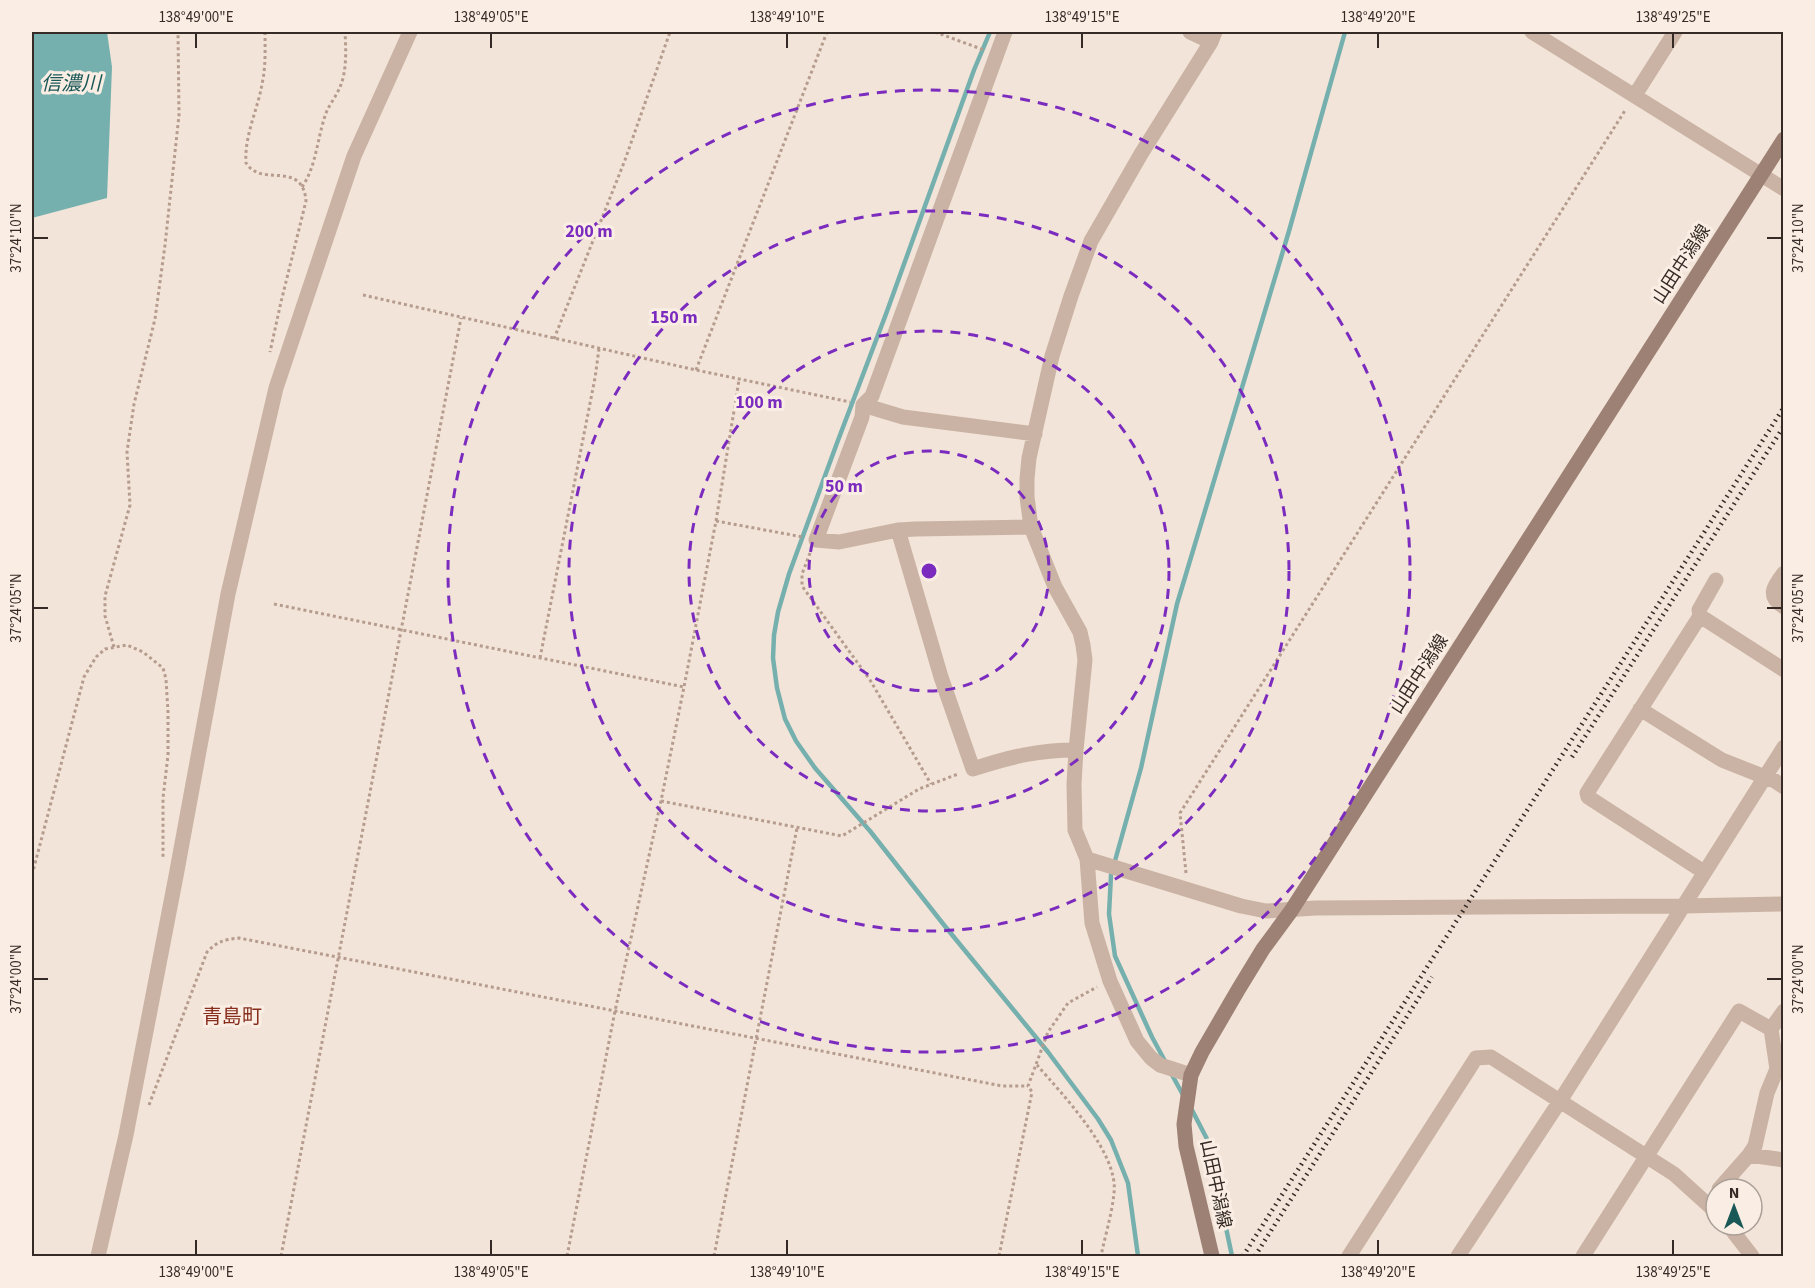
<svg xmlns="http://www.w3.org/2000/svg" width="1815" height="1288" font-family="'Source Sans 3','Noto Sans JP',sans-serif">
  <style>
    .water { fill: #76b0ae }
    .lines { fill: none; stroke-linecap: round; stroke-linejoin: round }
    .stream { stroke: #76b0ae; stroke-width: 4.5 }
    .path { stroke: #b69c8e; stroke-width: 3; stroke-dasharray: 3 3; stroke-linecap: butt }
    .street { stroke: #cab3a4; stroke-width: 15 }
    .secondary { stroke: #9e8175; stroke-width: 15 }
    .rail { stroke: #352a26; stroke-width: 4.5; stroke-dasharray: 1.5 4.5; stroke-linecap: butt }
    .ticks { fill: none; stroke: #352a26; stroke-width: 2 }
    .ring { fill: none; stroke: #7b2cbf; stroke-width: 3; stroke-dasharray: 10 8 }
    .labels { text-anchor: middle; stroke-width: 6; stroke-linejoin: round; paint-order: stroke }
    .street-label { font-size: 18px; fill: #352a26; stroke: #faeee4 }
    .water-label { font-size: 20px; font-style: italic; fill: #1a5858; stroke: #faeee4 }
    .neighbourhood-label { font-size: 20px; fill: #872d1c; stroke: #faeee4 }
    .centre { fill: #7b2cbf; stroke: #faeee4; stroke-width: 3 }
    .ring-label { font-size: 18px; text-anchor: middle; font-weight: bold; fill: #7b2cbf; stroke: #faeee4; stroke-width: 6; stroke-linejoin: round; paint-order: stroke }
    .neatline { fill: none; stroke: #352a26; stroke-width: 2 }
    .ticks-label { font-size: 15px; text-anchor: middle; fill: #352a26 }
  </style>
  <rect width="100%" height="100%" fill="#f2e4d8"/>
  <path class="water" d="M32 32H107L112 67 107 198 32 218Z"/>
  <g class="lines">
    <path class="stream" d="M990 32 974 70 886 314 837 443 789 574 778 612 774 635 773 658 777 688 785 719 796 741 815 768 870 831 944 925 1048 1052 1098 1119 1111 1140 1128 1183 1138 1256
      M1166 1063 1152 1037 1115 956 1109 914 1111 875 1141 768 1177 604 1289 231 1345 32
      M1171 1073 1183 1095
      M1192 1110 1207 1139 1232 1256"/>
    <path class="path" d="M265 32C265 49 266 66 262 84 258 109 244 136 246 163 248 165 250 169 253 170 269 182 303 164 306 201L281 302 270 352
      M935 32 984 50
      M302 187C316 167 317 140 325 116 328 106 336 97 340 87 347 71 346 49 345 32
      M363 295 696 370 850 402
      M554 339 625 160 670 32
      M696 370 827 32
      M716 521 803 537
      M810 553 802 574V586L870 680 931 784
      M274 604 684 687
      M114 647 105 616V596L130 505 127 452 134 404 155 319 165 245 179 115 178 32
      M540 658 595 378 599 349
      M661 801 842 836 919 789 958 774
      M1186 873 1180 813 1626 109
      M32 875 84 677 96 657 105 649 127 645 143 652 163 668 166 679 168 712V755L163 798V857
      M1037 1065C1062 1094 1119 1153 1114 1193 1112 1214 1105 1236 1101 1256
      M149 1105 207 952C218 941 223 940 239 938L1002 1086H1028
      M281 1256 461 318
      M567 1256 615 1011 661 801 684 687 716 521 739 380
      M714 1256 797 828
      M999 1256 1032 1092 1028 1086 1048 1032 1068 1003 1097 987"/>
    <path class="street" d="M1005 32 872 396 863 405 862 417 816 540 839 542 898 530 916 529 1031 527
      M1190 32 1211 42
      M1532 32 1784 189
      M1635 95 1675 32
      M863 405 903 417 1035 434
      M898 530 941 677 973 769C1009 757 1038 750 1076 750
      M1784 573C1774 586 1766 596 1784 607
      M1700 616 1784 670
      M1640 709 1722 760 1775 781 1784 787
      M1087 859 1241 906 1266 911 1316 908 1683 906 1784 904
      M1704 872 1588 797 1587 793 1700 616 1699 610 1716 580
      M1191 1075 1160 1065 1151 1058 1137 1041 1110 981 1092 923 1087 859 1075 830 1074 784 1076 750 1085 660 1083 645 1080 632 1055 587 1031 527 1027 497V479L1029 458 1052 356 1071 296 1091 241 1141 154 1211 42 1215 32
      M1749 1155 1784 1160
      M1719 1189 1749 1155 1755 1146 1767 1093 1777 1069 1771 1029 1784 1011
      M1728 1225 1752 1256
      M98 1256 126 1135 176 876 228 594 276 388 354 156 410 32
      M1349 1256 1476 1058 1491 1057 1674 1174 1716 1212
      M1458 1256 1560 1101 1784 747
      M1583 1256 1739 1011 1771 1029"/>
    <path class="secondary" d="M1212 1256 1186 1146 1184 1124 1191 1075 1202 1052 1238 990 1263 949 1291 911 1784 139"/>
    <path class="rail" d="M1572 757 1784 426
      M1243 1256 1784 407
      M1255 1256 1432 977"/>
  </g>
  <path class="ticks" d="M196 33V48M491 33V48M787 33V48M1082 33V48M1378 33V48M1673 33V48M33 238H48M1767 238H1782M33 608H48M1767 608H1782M33 979H48M1767 979H1782M196 1240V1255M491 1240V1255M787 1240V1255M1082 1240V1255M1378 1240V1255M1673 1240V1255"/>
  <g class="ring">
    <circle cx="929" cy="571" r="120"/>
    <circle cx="929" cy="571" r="240"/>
    <circle cx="929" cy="571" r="360"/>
    <circle cx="929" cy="571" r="481"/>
  </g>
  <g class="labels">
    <g class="street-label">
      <text transform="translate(1681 264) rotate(-57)" y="6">山田中潟線</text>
      <text transform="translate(1419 674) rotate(-57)" y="6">山田中潟線</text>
      <text transform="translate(1216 1184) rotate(78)" y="6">山田中潟線</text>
    </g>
    <g class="water-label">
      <text x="71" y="90">信濃川</text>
    </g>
    <g class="neighbourhood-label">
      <text x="232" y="1023">青島町</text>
    </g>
  </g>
  <circle cx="929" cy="571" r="9" class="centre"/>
  <g class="ring-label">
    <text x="589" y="237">200 m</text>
    <text x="674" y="323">150 m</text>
    <text x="759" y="408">100 m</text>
    <text x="844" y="492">50 m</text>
  </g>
  <rect width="1815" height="1288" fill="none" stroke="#faeee4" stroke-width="66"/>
  <g transform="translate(1734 1207)"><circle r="28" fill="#faeee4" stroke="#aba098" stroke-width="1.5"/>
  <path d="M0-4.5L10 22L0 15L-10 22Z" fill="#1a5858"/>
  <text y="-9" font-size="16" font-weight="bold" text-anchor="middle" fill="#352a26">N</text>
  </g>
  <rect x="33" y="33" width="1749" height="1222" class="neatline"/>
  <g class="ticks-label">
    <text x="196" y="22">138°49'00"E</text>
    <text x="491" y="22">138°49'05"E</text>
    <text x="787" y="22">138°49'10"E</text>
    <text x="1082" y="22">138°49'15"E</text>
    <text x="1378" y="22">138°49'20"E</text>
    <text x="1673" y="22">138°49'25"E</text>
    <text transform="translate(16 238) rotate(-90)" y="5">37°24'10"N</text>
    <text transform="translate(1798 238) rotate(-90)" y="5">37°24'10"N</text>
    <text transform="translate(16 608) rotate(-90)" y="5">37°24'05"N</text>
    <text transform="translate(1798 608) rotate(-90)" y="5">37°24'05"N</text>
    <text transform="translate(16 979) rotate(-90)" y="5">37°24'00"N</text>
    <text transform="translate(1798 979) rotate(-90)" y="5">37°24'00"N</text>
    <text x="196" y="1277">138°49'00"E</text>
    <text x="491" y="1277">138°49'05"E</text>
    <text x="787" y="1277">138°49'10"E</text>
    <text x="1082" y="1277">138°49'15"E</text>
    <text x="1378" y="1277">138°49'20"E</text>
    <text x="1673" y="1277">138°49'25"E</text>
  </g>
</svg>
